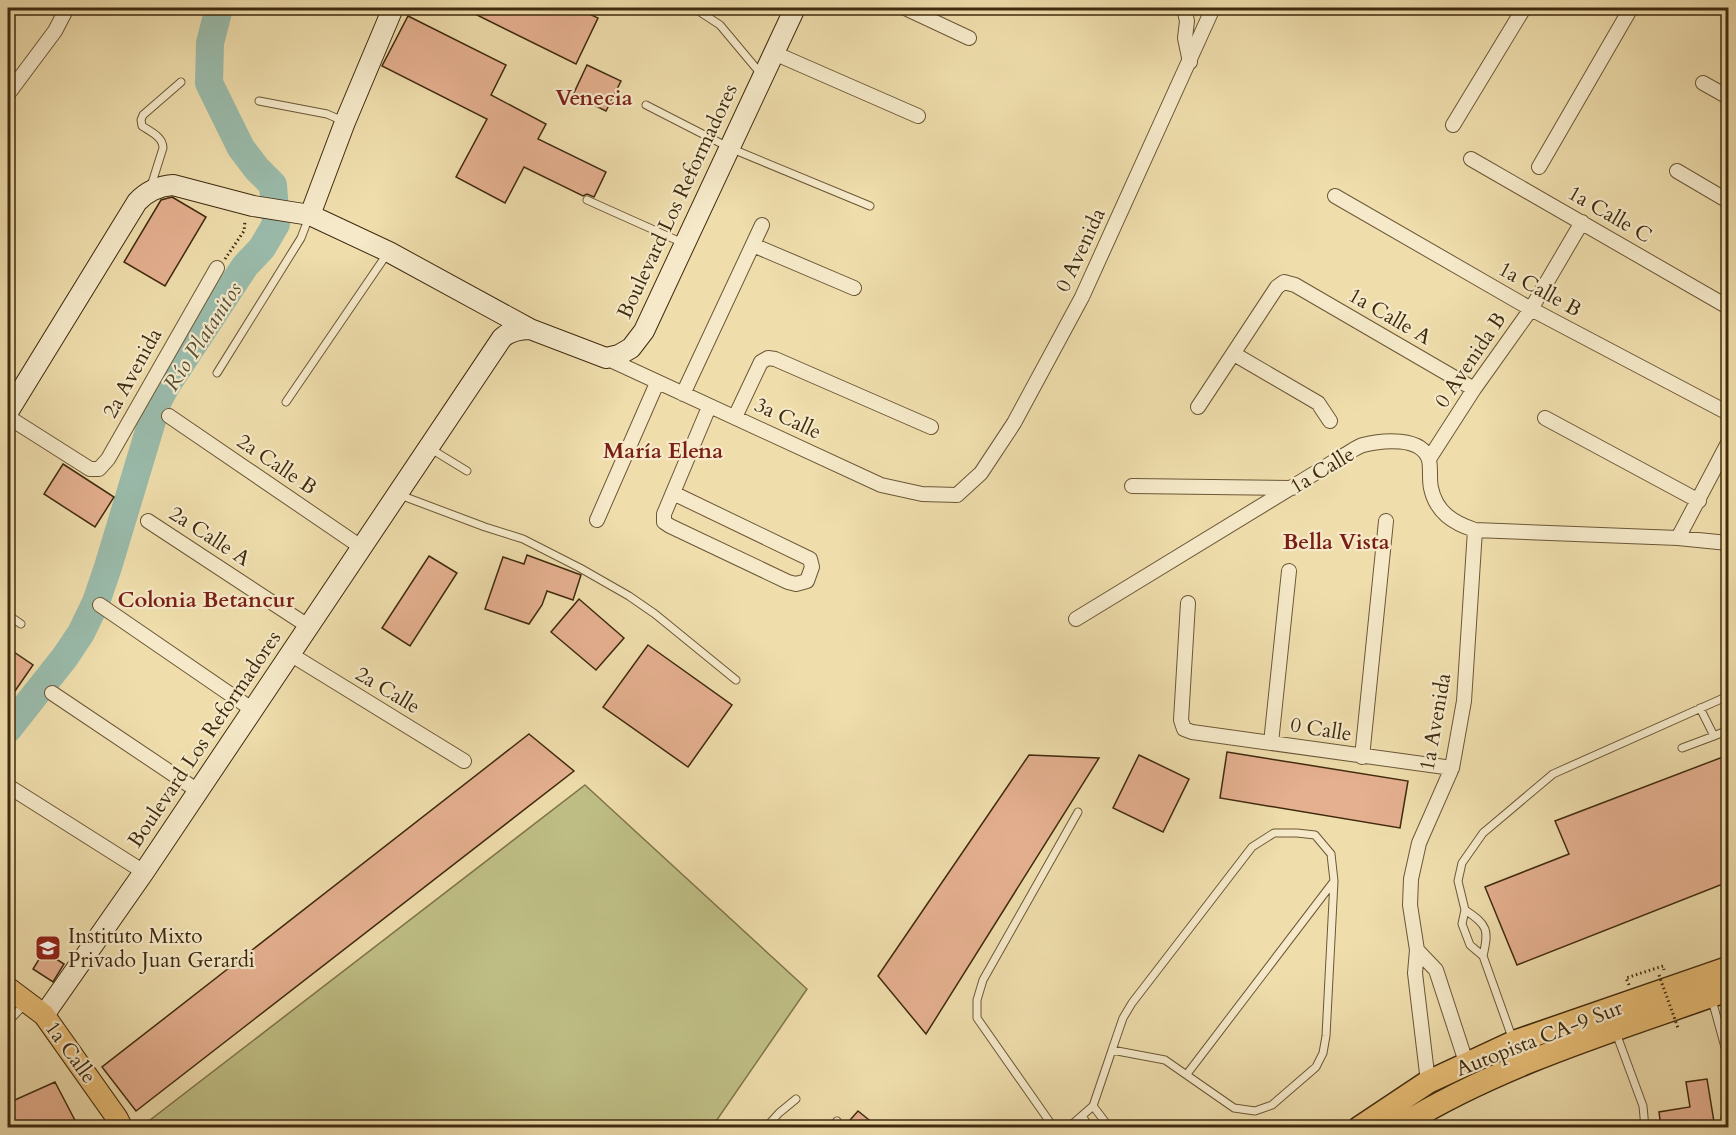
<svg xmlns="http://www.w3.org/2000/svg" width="1736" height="1135" font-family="Cardo,serif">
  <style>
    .green { fill: #bfbf85; stroke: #7f744a; stroke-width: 1.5 }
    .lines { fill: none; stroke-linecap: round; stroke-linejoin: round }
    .river { stroke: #9abbab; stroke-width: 28 }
    .building { fill: #e5b090; stroke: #3f2a0e; stroke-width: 1.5 }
    .service-casing { stroke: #6b5736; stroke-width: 9 }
    .minor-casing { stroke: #6b5736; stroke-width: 16 }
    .secondary-casing { stroke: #3f2a0e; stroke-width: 22 }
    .primary-casing { stroke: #3f2a0e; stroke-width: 23 }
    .trunk-casing { stroke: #3f2a0e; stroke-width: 25 }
    .path { stroke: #3f2a0e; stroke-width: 3; stroke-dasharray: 1.5 3; stroke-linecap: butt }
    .service { stroke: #f5e9c9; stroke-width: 7 }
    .minor { stroke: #f5e9c9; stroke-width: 14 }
    .secondary { stroke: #f5e9c9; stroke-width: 20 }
    .primary { stroke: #e8be76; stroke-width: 21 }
    .trunk { stroke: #e8be76; stroke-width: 22 }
    .path-bridge { stroke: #3f2a0e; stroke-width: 3; stroke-dasharray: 1.5 3; stroke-linecap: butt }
    .labels { text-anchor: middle; stroke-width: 4.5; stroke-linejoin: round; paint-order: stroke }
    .street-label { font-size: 21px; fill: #3f2a0e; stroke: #f5e9c9 }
    .poi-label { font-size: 21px; fill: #3f2a0e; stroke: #f5e9c9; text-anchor: start }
    .neighbourhood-label { font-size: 22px; font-weight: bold; fill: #7a1f14; stroke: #f5e9c9 }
    .water-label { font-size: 22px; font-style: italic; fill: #564e35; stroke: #f5e9c9 }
  </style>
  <rect width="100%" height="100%" fill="#efddac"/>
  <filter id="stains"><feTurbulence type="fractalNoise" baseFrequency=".00333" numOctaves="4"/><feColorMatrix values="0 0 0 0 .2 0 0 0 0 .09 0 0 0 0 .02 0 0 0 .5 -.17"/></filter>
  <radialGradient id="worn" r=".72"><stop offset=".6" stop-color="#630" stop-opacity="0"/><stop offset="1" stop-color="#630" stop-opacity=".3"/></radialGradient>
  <path class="green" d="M585 785 807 989 712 1127H141Z"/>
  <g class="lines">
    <path class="river" d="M8 729 65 657 81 633 96 602 108 567 158 401 166 386 245 266 262 248 276 224 273 185 257 169 241 148 209 83 210 43 219 8"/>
  </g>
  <path class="building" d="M463 8H577L598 18 576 64Z
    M408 16 506 65 491 95 546 124 538 139 606 172 594 197 587 194 583 196 524 167 505 203 456 177 487 119 382 66Z
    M587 65 621 81 606 111 573 95Z
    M172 197 206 217 165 286 124 262 161 200Z
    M63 464 114 497 95 527 44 494Z
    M527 555 581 575 573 600 547 591 542 605 529 624 485 609 503 557 524 564Z
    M429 556 457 573 410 646 382 628Z
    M579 599 624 638 596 670 551 632Z
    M648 645 732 705 688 767 603 707Z
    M8 648 33 665 8 701Z
    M529 734 574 771 136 1111 102 1067Z
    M1227 752 1408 781 1400 828 1220 798Z
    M1029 755 1099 758 926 1034 878 976Z
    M1139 755 1189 779 1163 832 1113 808Z
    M1728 755V882L1517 965 1485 887 1569 854 1555 821Z
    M44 951 64 964 53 982 33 969Z
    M1707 1079 1715 1128H1661L1659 1112 1690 1107 1686 1082Z
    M55 1082 79 1128H8V1103Z
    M858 1111 879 1128H843Z"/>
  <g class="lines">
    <g class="service-casing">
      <path id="service" d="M694 8 720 25 761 74
        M259 101 327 114 343 121
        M646 105 730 148 870 206
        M151 186 163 148C163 137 151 132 142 126L141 120 143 115 181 82
        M587 200 683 243
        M217 373 301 238 309 217
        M286 402 387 254
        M431 449 467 471
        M400 495 485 527 523 539 580 568 629 596 655 614 736 680
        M8 615 21 624
        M1700 708 1714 736 1728 730
        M1682 748 1714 736
        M1465 910C1488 925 1489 930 1483 956
        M1712 1000 1728 1058
        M8 1022 25 1004
        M1616 1033 1643 1106 1645 1128
        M1513 1040 1483 956 1470 945 1462 924 1465 910 1458 881 1462 863 1483 833 1553 774 1728 696
        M1112 1050 1123 1018 1132 1003 1252 847 1274 833H1297L1315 835 1331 854 1334 881 1187 1074
        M1093 1106 1106 1123
        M1082 1116 1090 1128
        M770 1128 769 1124 779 1113 796 1099
        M831 1128 837 1121
        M1054 1128 977 1018V1000L983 980 1078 812
        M1068 1128 1093 1106 1112 1050 1165 1060 1234 1108 1255 1111 1272 1105 1316 1067 1323 1053 1326 1036 1334 881
        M1724 1128 1728 1086"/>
    </g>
    <g class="minor-casing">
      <path id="minor" d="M905 8 969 38
        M1184 8 1187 21 1185 38 1190 62
        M774 53 918 116
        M1703 83 1728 97
        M8 94 55 31 67 8
        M1453 125 1524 8
        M1471 159 1728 307
        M1539 167 1631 8
        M1677 171 1728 201
        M1335 196 1531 309 1728 413
        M753 245 854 288
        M1234 354 1318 403 1330 421
        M606 358 881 485 922 494 957 495 981 473 1014 423 1082 297 1213 8
        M683 394 762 225
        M1198 407 1277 287 1284 282 1295 285 1474 389
        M169 416 361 547
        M8 417 90 469H99L108 459 217 268
        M735 417 761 362 768 358 775 359 931 427
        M1545 418 1699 501
        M1429 459 1474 389 1531 309 1582 222
        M1132 486 1292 488
        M673 493 810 559 812 567 807 581 796 584 788 582 670 526 664 522V514L709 407
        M597 520 657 383
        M148 521 308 626
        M1678 538 1728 443
        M1188 603 1181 720 1184 729 1192 732 1452 768
        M100 605 253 710
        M1076 619 1343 456C1349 453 1356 447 1363 445 1382 440 1422 436 1429 460 1431 469 1429 479 1431 488 1436 512 1453 523 1475 530L1678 538 1728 543
        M290 654 464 761
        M52 693 198 791
        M1271 743 1289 571
        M1362 757 1386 521
        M8 786 144 872
        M1417 950 1436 970 1467 1065
        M1428 1082 1415 973 1417 950 1410 905 1411 879 1419 843 1452 768 1464 701 1475 530"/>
    </g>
    <g class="secondary-casing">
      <path id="secondary" d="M310 215 345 122 393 8
        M8 412 137 202C147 191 158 186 173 185L253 206 310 215 389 252 530 329
        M44 1015 144 872 502 338C510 331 519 329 530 329L606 358 619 355 631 348 644 331 795 8"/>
    </g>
    <g class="primary-casing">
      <path id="primary" d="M8 988 44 1015 117 1118 122 1128"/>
    </g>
    <g class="trunk-casing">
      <path id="trunk" d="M1359 1128 1428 1082 1514 1042 1728 968
        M1397 1128C1499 1064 1616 1030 1728 990"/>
    </g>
    <path class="path" d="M225 259 244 231 245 221
      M1629 985 1626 978 1663 966 1664 970"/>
    <use href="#service" class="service"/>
    <use href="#minor" class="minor"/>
    <use href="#secondary" class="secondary"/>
    <use href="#primary" class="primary"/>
    <use href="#trunk" class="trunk"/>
    <path class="path-bridge" d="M1659 975 1678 1028"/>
  </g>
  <defs>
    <g id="school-square" transform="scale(1.35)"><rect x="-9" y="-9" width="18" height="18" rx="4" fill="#8f2418" stroke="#f5e9c9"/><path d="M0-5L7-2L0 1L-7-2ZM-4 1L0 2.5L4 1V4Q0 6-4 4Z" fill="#fff"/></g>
  </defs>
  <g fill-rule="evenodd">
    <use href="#school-square" x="48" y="948"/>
  </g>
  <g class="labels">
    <g class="street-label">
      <text transform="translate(677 201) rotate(-65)" y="7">Boulevard Los Reformadores</text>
      <text transform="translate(1610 214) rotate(30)" y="7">1a Calle C</text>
      <text transform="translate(1080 250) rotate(-65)" y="7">0 Avenida</text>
      <text transform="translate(1540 289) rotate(29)" y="7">1a Calle B</text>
      <text transform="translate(1390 316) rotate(30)" y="7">1a Calle A</text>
      <text transform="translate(1470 360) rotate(-56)" y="7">0 Avenida B</text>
      <text transform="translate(132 373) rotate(-61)" y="7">2a Avenida</text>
      <text transform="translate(788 418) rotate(25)" y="7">3a Calle</text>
      <text transform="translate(277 464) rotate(34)" y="7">2a Calle B</text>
      <text transform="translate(1322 470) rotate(-31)" y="7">1a Calle</text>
      <text transform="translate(210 536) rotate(33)" y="7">2a Calle A</text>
      <text transform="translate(388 690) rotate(31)" y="7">2a Calle</text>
      <text transform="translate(1435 722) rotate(-80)" y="7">1a Avenida</text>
      <text transform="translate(1321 729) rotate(9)" y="7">0 Calle</text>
      <text transform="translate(204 739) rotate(-56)" y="7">Boulevard Los Reformadores</text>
      <text transform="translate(1539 1038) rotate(-21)" y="7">Autopista CA-9 Sur</text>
      <text transform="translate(71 1052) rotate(54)" y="7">1a Calle</text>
    </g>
    <g class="poi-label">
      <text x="68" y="943">Instituto Mixto<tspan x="68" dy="24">Privado Juan Gerardi</tspan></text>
    </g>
    <g class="neighbourhood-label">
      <text x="594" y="105">Venecia</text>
      <text x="663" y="458">María Elena</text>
      <text x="1336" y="549">Bella Vista</text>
      <text x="206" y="607">Colonia Betancur</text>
    </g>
    <g class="water-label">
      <text transform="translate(202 336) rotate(-57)" y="8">Río Platanitos</text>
    </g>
  </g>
  <rect width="1736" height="1135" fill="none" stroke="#efddac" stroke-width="30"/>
  <rect x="9" y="9" width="1718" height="1117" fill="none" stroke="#3f2a0e" stroke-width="3"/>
  <rect x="15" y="15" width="1706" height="1105" fill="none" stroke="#3f2a0e" stroke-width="1.5"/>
  <rect width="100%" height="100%" filter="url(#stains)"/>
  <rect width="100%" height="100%" fill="url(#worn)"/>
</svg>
